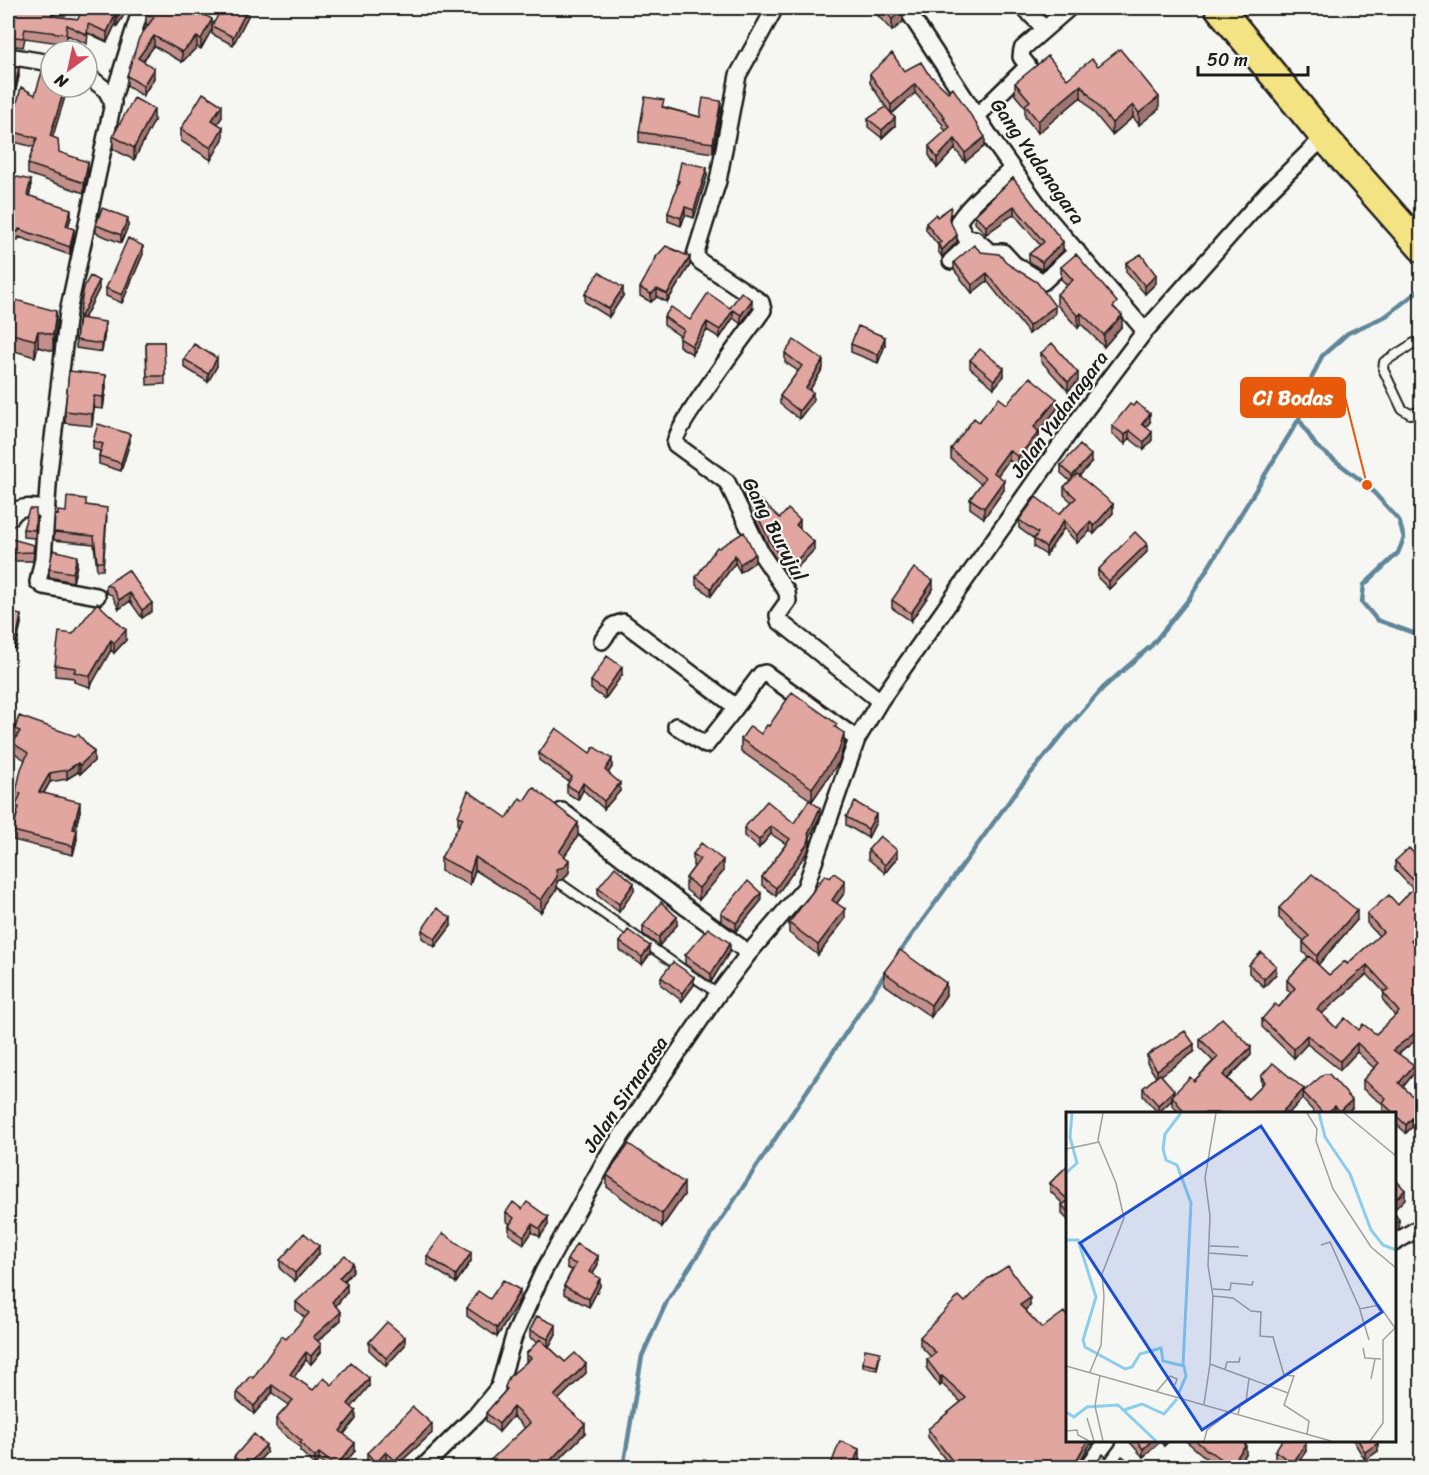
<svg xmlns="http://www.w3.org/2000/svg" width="1429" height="1475" font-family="Sriracha,sans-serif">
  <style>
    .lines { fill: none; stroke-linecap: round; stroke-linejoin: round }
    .stream { stroke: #5f8699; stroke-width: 4.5 }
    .lane-casing { stroke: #1c1c1c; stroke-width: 12 }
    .street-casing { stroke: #1c1c1c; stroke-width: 20 }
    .highway-casing { stroke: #1c1c1c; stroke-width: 32 }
    .lane { stroke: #f6f6f2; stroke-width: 8 }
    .street { stroke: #f6f6f2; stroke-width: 15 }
    .highway { stroke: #f4e382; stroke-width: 27 }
    .wall { fill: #c28f8a; stroke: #1c1c1c; stroke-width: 1.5; fill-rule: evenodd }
    .shaded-wall { fill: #9e7470; stroke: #1c1c1c; stroke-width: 1.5 }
    .building { fill: #e1a6a0; stroke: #1c1c1c; stroke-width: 1.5; fill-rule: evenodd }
    .labels { text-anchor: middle; stroke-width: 4.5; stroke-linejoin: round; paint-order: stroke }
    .street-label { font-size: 20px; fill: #1c1c1c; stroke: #f6f6f2 }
    .inset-river { fill: none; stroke: #8bcdec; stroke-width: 3 }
    .inset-road { fill: none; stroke: #9f9f9c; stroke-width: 1.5 }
    .view { fill: #1d4ed8; fill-opacity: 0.15; stroke: #1d4ed8; stroke-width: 3 }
    .inset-edge { fill: none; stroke: #1c1c1c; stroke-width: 3 }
    .leader { fill: none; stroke: #e8590c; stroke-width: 2 }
    .callout-dot { fill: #e8590c; stroke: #f6f6f2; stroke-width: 2 }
    .callout { fill: #e8590c; stroke: #e8590c; stroke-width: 2 }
    .callout-label { font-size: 21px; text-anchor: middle; font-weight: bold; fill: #fff }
  </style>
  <rect width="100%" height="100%" fill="#f6f6f2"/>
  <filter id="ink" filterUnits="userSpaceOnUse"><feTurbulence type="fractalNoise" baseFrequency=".0167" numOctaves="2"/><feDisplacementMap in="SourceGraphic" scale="12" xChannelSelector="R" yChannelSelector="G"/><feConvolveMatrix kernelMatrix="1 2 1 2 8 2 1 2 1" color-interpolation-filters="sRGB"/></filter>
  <g filter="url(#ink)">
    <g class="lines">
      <path class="stream" d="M1422 288 1386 316 1348 333 1322 356 1308 386 1299 419 1316 446 1367 485 1399 520 1404 538 1398 553 1364 585 1362 602 1377 620 1422 636
        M898 954 1018 789 1072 723 1103 688 1152 645 1189 599 1299 419
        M623 1468 642 1356 667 1301 887 971"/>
      <g class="lane-casing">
        <path id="lane" d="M1414 343 1384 362 1383 369 1402 409 1410 414 1422 411
          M561 884 718 994"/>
      </g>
      <g class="street-casing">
        <path id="street" d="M775 8 738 75 718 181 695 255 701 262 761 302 763 310C750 329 673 429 675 444L727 482 762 555 787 592 788 601 778 615 779 621 880 701
          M906 8 995 144 1047 217 1145 331
          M1024 8 1045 29
          M8 56 51 63
          M87 75 106 90 113 103 68 312 49 472 43 559 38 582 43 586 97 596
          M113 98 141 8
          M978 115 1028 66 1021 57 1022 49 1069 8
          M975 239 966 238 958 222C972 201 993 185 1013 169
          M951 261 975 239 990 252H1003L1014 264 1043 282 1077 251
          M11 517C19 503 34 508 47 509
          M602 641 614 625 623 622 736 707 761 674 765 673 857 739
          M676 726 706 745 736 707
          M562 811 687 908 749 953
          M1394 1243 1422 1226
          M422 1468 476 1415 499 1387 514 1336 543 1272 607 1157 718 994 749 953 805 888 857 739 880 701 1081 416 1145 331 1269 191 1324 137
          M1087 1468 1108 1440"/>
      </g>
      <g class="highway-casing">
        <path id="highway" d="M1219 8 1324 137 1422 248"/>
      </g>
      <use href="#lane" class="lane"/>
      <use href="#street" class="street"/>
      <use href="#highway" class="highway"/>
    </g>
    <path class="wall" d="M8 8H55L54 16 78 19 124 15 117 26 115 25 107 42 88 33 87 44 67 35 66 44 25 38 23 47 8 45Z
      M871 8H902L903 22 892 31Z
      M198 12 212 26 248 16 233 45 212 34V29L201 49 197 47 182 62 154 46 143 61 154 78 143 96 127 86V76L148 25 146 24V14Z
      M8 66 19 76 15 94 8 92Z
      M1098 66 1159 109 1139 125 1133 117 1112 135 1081 97 1038 133 1025 117V107L1015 95V83L1067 79Z
      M904 71 927 72 985 146 965 162 955 149 937 168 929 155V146L946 131 943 128V125L915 93 892 114 895 126 882 138 868 127V119L886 107 870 83V74Z
      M68 87 52 137 59 152 88 172 84 193 28 174V164L34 147 10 141V131L35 95Z
      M664 107 700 117 721 111 713 153 639 142V132Z
      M222 117 217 124 223 139 211 160 181 141V129Z
      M154 121 134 160 113 149V136Z
      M707 176 694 218 685 215 681 226 668 221V213L677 187V180Z
      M1013 178 1063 251 1042 270 1029 262V254L1040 245 1014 214 986 234 975 223V215Z
      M31 189 29 196 71 217 68 227 74 237 70 255 19 237 18 240 8 237V198Z
      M951 214 950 221 957 242 942 257 938 251V245L926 230V223L937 217Z
      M96 225 128 226 121 243 96 233Z
      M981 252 1055 314 1029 334 987 281 972 293 954 270V262Z
      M143 254 122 303 106 296V288Z
      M655 258 690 265 667 302 657 297 651 302 640 296V288L655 262Z
      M1126 263 1156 283 1145 294 1126 272Z
      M1061 267 1117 310 1122 326 1104 347 1081 324 1078 328 1057 305V294L1067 285 1061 279Z
      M99 289 84 319 105 330 102 352 76 348V340L79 315Z
      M585 294 623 296 609 317 585 302Z
      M8 298 56 327 53 351 38 347 35 357 8 349Z
      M730 308H752L741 324 733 318 720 338 707 330 692 354 679 346V338L680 336 664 325V317L690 320Z
      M146 342H164L165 384 147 385Z
      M851 344 885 345 878 363 851 352Z
      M785 353 823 368 809 391 813 401 799 419 780 404V396L798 371 785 362Z
      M1041 353 1078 381 1068 391 1041 361Z
      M184 359 217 366 208 382 184 367Z
      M970 360 1004 376 994 388 970 368Z
      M106 387 103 409 94 408 92 426 65 423V411Z
      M1007 404 1057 409 1039 431V441L1018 467 1009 460 997 476 1004 490 984 518 970 508V499L981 484 951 459V449L979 422Z
      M1150 422 1146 427 1152 440 1144 450 1129 438 1125 444 1112 434V426Z
      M93 441 130 442 121 471 99 464V456L100 451 93 449Z
      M1091 463 1079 476 1113 513 1094 534 1090 531 1077 543 1064 528 1046 555 1034 547V539L1019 528V520L1059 514 1072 502 1064 495V487L1070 481 1061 473V465Z
      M86 505 107 516 103 570H97L94 544 54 540V532L58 515Z
      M754 508 780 518 800 529 814 550 788 577 770 550 754 516Z
      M36 518 35 538 23 537V529Z
      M8 538 34 553 33 561H8Z
      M719 548 755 562 740 572 735 563 711 596 696 585V577Z
      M1147 552 1109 589 1098 578V570Z
      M77 565 73 582 49 577V569Z
      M128 570 152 611 142 618 130 601 119 609 112 595 106 593V585Z
      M933 589 911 621 892 608V600Z
      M8 612 21 623 16 649 8 647Z
      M73 634 126 640 114 653 111 650 90 687 74 682V678L55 676V665Z
      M622 675 605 699 591 689V681Z
      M19 716 94 761 80 774 78 772 67 779 50 782 44 793 80 811 75 830 77 839 73 855 13 840V831L17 816 16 815V806L18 801H16V792L25 760 13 752V743L15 739V729Z
      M769 726 837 728 844 745 839 762 812 801 741 751V739L761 734Z
      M539 753H590L612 767 608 773 620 791 604 809 583 790 578 800 567 793V785L569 782 539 760Z
      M458 816 507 818 578 836 564 856 569 872 564 879 557 881V889L541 912 475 870 470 885 441 871V858L458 828Z
      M820 816 810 837V843L808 851 776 896 762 885V877L786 844 771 834 759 848 744 836V828L794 823Z
      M846 817 876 822 868 838 846 825Z
      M868 850 897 858 885 873 868 859Z
      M693 854 723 872 699 900 686 890V878L694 867 693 866Z
      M1395 861 1422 862V939L1415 946 1422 953V1044L1420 1045 1416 1040 1399 1054 1414 1073 1403 1087 1422 1105V1135L1412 1127 1406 1133 1395 1123V1113H1384L1383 1112V1104L1363 1089V1080L1374 1068 1357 1052 1340 1070 1307 1044 1294 1058 1262 1027V1019L1279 1007 1291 992 1287 989V980L1308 957 1303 952V942L1304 941 1279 918V908L1357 920 1318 965 1329 975 1347 964 1379 936 1367 923V914L1398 905 1413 889 1395 870ZM1367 974 1384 992 1383 1000 1395 1016 1376 1034 1336 1028 1321 1014Z
      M598 888 634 891 619 912 598 896Z
      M845 892 837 903 845 919 818 955 789 933V923Z
      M761 901 736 931 721 921V913Z
      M677 925 659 946 643 934V926Z
      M451 926 435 947 422 938V930Z
      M620 942 650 954 642 965 620 950Z
      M730 951 711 982 685 964V955Z
      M1249 965 1276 974 1264 987 1249 973Z
      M884 972 946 995 931 1017 884 984Z
      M661 977 694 985 682 1001 661 985Z
      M1200 1039 1251 1055 1228 1079 1248 1099 1262 1085 1261 1076 1304 1092 1352 1108 1346 1113H1315L1303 1100V1098L1289 1113H1179L1172 1105V1100L1158 1113 1143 1096V1088L1156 1077 1147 1063V1055L1194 1052 1161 1075 1174 1094 1194 1081 1213 1061 1200 1048Z
      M1068 1165V1220L1062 1214V1205L1063 1204 1050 1191V1183Z
      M607 1175 684 1195 662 1227 607 1187Z
      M506 1212 548 1225 540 1237 532 1232 524 1244 509 1234V1226L510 1224 506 1221Z
      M319 1254 295 1281 280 1269V1260Z
      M427 1256 471 1261 456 1283 427 1264Z
      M567 1260 598 1264 593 1274 600 1286 589 1307 564 1294V1286L572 1270 567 1268Z
      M353 1271 344 1282 347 1292 336 1306 341 1320 318 1341 321 1352 311 1364 306 1360 294 1377 313 1390 332 1385 369 1386 351 1407 356 1419 344 1434 355 1451 341 1467H327L319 1461 315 1465 300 1451V1448L276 1427V1419L289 1405 272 1393 254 1414 237 1400V1392L253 1378 305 1318 296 1310V1302Z
      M520 1299 497 1337 467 1316V1308Z
      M965 1302 1030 1306 1025 1310 1089 1446 1079 1464 1081 1467H1083H951L928 1437V1429L961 1402 942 1384 940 1386 927 1369V1360L931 1357 920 1345V1337Z
      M530 1330 556 1334 549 1347 565 1362 586 1373 558 1400 585 1433 553 1466 554 1467 525 1428 513 1416 499 1432 486 1421V1413L505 1391V1387L526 1362V1354L538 1342 530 1338Z
      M369 1342 405 1345 386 1366 369 1350Z
      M880 1356 877 1370 863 1367V1363Z
      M432 1433 395 1467 386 1460 379 1467H373L367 1462V1453Z
      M1128 1440H1170L1164 1446 1160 1442 1143 1457Z
      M1185 1440H1239L1246 1454 1236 1467H1221L1207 1459Z
      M1353 1440H1376L1378 1451 1365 1460Z
      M1275 1451H1306L1295 1467H1288L1275 1459Z
      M266 1453 253 1467H237L234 1465V1457Z"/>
    <path class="shaded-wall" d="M123 8H126L124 15 117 26V16Z
      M248 8V16L233 45V37Z
      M903 10V22L892 31V19Z
      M115 15V25L107 42V32Z
      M212 19V29L201 49V39Z
      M154 36V46L138 68V58Z
      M197 37V47L182 62V52Z
      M19 68V76L15 94V86Z
      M154 68V78L143 96V86Z
      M915 84V93L891 114V105Z
      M1081 85V97L1038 133V121Z
      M65 87H68L50 146V136Z
      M1159 97V109L1139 125V113Z
      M721 101V111L713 153V143Z
      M222 105V117L212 132V120Z
      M1133 105V117L1112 135V123Z
      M154 109V121L134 160V148Z
      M895 118V126L882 138V130Z
      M223 127V139L211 160V148Z
      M985 137V146L965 162V153Z
      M955 139V149L937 168V158Z
      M88 162V172L84 193V183Z
      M707 167V176L694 218V210Z
      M31 180V189L27 203V195Z
      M1014 206V214L986 234V226Z
      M685 207V215L681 226V218Z
      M71 209V217L66 234V226Z
      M128 218V226L121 243V235Z
      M74 229V237L70 255V247Z
      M957 235V242L942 257V250Z
      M1063 242V251L1042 270V262Z
      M143 246V254L122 303V295Z
      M690 257V265L667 302V294Z
      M987 273V281L972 293V285Z
      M1156 275V283L1145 294V286Z
      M99 281V289L81 324V316Z
      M623 288V296L609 317V309Z
      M657 289V297L651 302V294Z
      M752 300V308L741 324V315Z
      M1055 306V314L1029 334V326Z
      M733 310V318L720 338V330Z
      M56 311V327L53 351V335Z
      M1081 313V324L1078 328V316Z
      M1122 315V326L1104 347V335Z
      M105 322V330L102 352V344Z
      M707 322V330L692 354V346Z
      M38 331V347L35 357V340Z
      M885 337V345L878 363V355Z
      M217 358V366L208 382V374Z
      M823 360V368L806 396V388Z
      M1004 368V376L994 388V380Z
      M1078 373V381L1068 391V382Z
      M106 375V387L103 409V397Z
      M813 393V401L799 419V411Z
      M94 396V408L92 426V414Z
      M1057 399V409L1034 437V427Z
      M1150 414V422L1142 432V424Z
      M1129 430V438L1125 444V435Z
      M1039 432V441L1018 467V457Z
      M1152 432V440L1144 450V442Z
      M130 434V442L121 471V463Z
      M1009 450V460L993 482V472Z
      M11 454V463L8 484V476Z
      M1091 455V463L1072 484V476Z
      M1004 480V490L984 518V508Z
      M1113 504V513L1094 534V526Z
      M800 520V529L796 525Z
      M1064 520V528L1046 555V547Z
      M1090 522V531L1077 543V535Z
      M814 542V550L788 577V569Z
      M1147 544V552L1109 589V581Z
      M755 554V562L740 572V564Z
      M735 555V563L711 596V588Z
      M77 556V565L73 582V573Z
      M933 581V589L911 621V613Z
      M130 593V601L119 609V600Z
      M152 603V611L142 618V610Z
      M21 615V623L16 649V641Z
      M126 630V640L114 653V643Z
      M111 640V650L90 687V676Z
      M622 667V675L605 699V691Z
      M844 733V745L839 762 812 801V788Z
      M94 752V761L80 774V765Z
      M612 759V767L605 778V770Z
      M78 763V772L67 779V770Z
      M50 773V782L39 801V792Z
      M583 783V790L578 800V792Z
      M620 783V791L604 809V801Z
      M80 802V811L73 838V829Z
      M820 808V816L810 837V843L808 851 776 896V888L808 834Z
      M876 814V822L868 838V829Z
      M578 823V836L559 864V852Z
      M771 826V834L759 848V840Z
      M77 830V839L73 855V846Z
      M897 850V858L885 873V865Z
      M475 857V870L470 885V873Z
      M569 860V872L564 879 557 881V889L541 912V900L556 869Z
      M723 860V872L699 900V888Z
      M845 881V892L832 910V900Z
      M634 883V891L619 912V904Z
      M761 893V901L736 931V923Z
      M845 909V919L818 955V945Z
      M1357 910V920L1317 966V956Z
      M677 917V925L659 946V937Z
      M451 918V926L435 947V939Z
      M1422 930V939L1411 950V941Z
      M730 943V951L711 982V974Z
      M650 946V954L642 965V957Z
      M1367 965V974L1317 1018V1009Z
      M1276 966V974L1264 987V979Z
      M694 977V985L682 1001V993Z
      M946 983V995L931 1017V1005Z
      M1416 1032V1040L1393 1058V1050Z
      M1307 1035V1044L1294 1058V1049Z
      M1357 1043V1052L1340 1070V1061Z
      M1194 1044V1052L1157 1078V1070Z
      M1251 1047V1055L1223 1083V1075Z
      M1414 1065V1073L1399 1092V1083Z
      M1304 1089 1303 1098 1289 1113H1281Z
      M1174 1090V1098L1172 1096V1100L1158 1113V1105Z
      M1352 1100V1108L1346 1113H1340V1111Z
      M1335 1106V1113H1327Z
      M1412 1118V1127L1406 1133V1125Z
      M684 1183V1195L662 1227V1214Z
      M1405 1190V1199L1395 1209V1200Z
      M548 1217V1225L540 1237V1229Z
      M1399 1220V1229L1395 1232V1223Z
      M532 1224V1232L524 1244V1236Z
      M319 1246V1254L295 1281V1273Z
      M471 1253V1261L456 1283V1275Z
      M598 1256V1264L589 1281V1272Z
      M353 1263V1271L339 1286V1278Z
      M600 1278V1286L589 1307V1299Z
      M347 1284V1292L332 1310V1302Z
      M520 1290V1299L497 1337V1328Z
      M1030 1298V1306L1020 1314V1305Z
      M341 1312V1320L313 1345V1337Z
      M556 1325V1334L548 1348V1339Z
      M405 1337V1345L386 1366V1358Z
      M321 1344V1352L311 1364V1356Z
      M306 1352V1360L290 1382V1374Z
      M586 1364V1373L554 1404V1396Z
      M942 1376V1384L940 1386V1377Z
      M369 1378V1386L348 1412V1404Z
      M272 1385V1393L254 1414V1406Z
      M513 1407V1416L499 1432V1424Z
      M356 1411V1419L340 1439V1431Z
      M432 1424V1433L395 1467V1460Z
      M585 1424V1433L552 1467 549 1462Z
      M1088 1440H1096L1089 1446 1077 1467V1459Z
      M1152 1440H1160V1442L1143 1457V1449Z
      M1164 1440H1170L1164 1446Z
      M355 1443V1451L341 1467H336V1466Z
      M1306 1443V1451L1295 1467H1293V1463Z
      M1378 1443V1451L1365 1460V1452Z
      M266 1445V1453L253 1467H246Z
      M1246 1445V1454L1236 1467H1231V1465Z
      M859 1449V1461L857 1467H852Z
      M386 1452V1460L379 1467H376V1463Z
      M319 1453V1461L315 1465V1457Z"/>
    <path class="building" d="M8 8H54L52 16 78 19 83 8H123L117 16 115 15 107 32 88 24 87 35 67 25 66 34 25 29 23 38 8 36Z
      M148 8H196L195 10 212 19 201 39 197 37 182 52 154 36 138 58 154 68 143 86 127 76 139 38 154 17 146 14Z
      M222 8H248L233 37 212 26Z
      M882 8H902L903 10 892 19Z
      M1120 49 1159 97 1139 113 1133 105 1112 123 1081 85 1038 121 1025 105 1030 101 1015 83 1048 56 1067 79 1092 59 1098 66Z
      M892 53 904 71 921 62 927 72 948 92 953 88 985 137 965 153 955 139 937 158 929 146 950 127 943 118 945 117 915 84 891 105 870 74Z
      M51 61V87H65L50 136 58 139 59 152 88 162 84 183 28 164 37 138 10 131 21 87 35 95 45 62Z
      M8 66 19 68 15 86 8 84Z
      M203 93 222 105 212 120 223 127 211 148 181 129Z
      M645 97 664 100 662 107 700 117 703 98 721 101 713 143 639 132Z
      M134 98 154 109 134 148 113 136Z
      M886 107 895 118 882 130 868 119Z
      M681 162 707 167 694 210 685 207 681 218 668 213 679 181 677 180Z
      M13 176 31 180 27 195 71 209 66 226 74 229 70 247 19 229 18 232 8 229V198Z
      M1013 178 1063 242 1042 262 1029 254 1044 242 1014 206 986 226 975 215Z
      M951 207 949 219 957 235 942 250 938 244 941 242 926 223 936 214 937 217Z
      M102 208 128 218 121 235 96 225Z
      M128 238 143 246 122 295 106 288Z
      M974 245 981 252 999 254 1009 265 1037 282 1055 306 1029 326 987 273 972 285 954 262Z
      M666 246 690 257 667 294 657 289 651 294 640 288 656 258H655Z
      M1076 254 1117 302 1113 307 1122 315 1104 335 1081 313 1078 316 1057 294 1073 280 1061 267Z
      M1141 254 1156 275 1145 286 1126 263Z
      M599 272 623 288 609 309 585 294Z
      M90 276 99 281 81 316 79 315 84 287Z
      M741 292 752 300 741 315 733 310 720 330 707 322 692 346 679 338 684 330 664 317 671 307 690 320 708 293 730 308Z
      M8 298 56 311 53 335 38 331 35 340 8 333Z
      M79 318 105 322 102 344 76 340Z
      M858 326 885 337 878 355 851 344Z
      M794 340 823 360 806 388 813 393 799 411 780 396 802 366 785 353Z
      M146 342H164L165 376H147Z
      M1052 343 1078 373 1068 382 1041 353Z
      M194 344 217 358 208 374 184 359Z
      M980 349 1004 368 994 380 970 360Z
      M69 371 106 375 103 397 94 396 92 414 65 411Z
      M1030 377 1057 399 1034 427 1039 432 1018 457 1009 450 993 472 1004 480 984 508 970 499 985 478 951 449 974 418 979 422 999 398 1007 404Z
      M1136 402 1150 414 1142 424 1152 432 1144 442 1129 430 1125 435 1112 426 1130 404 1133 406Z
      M98 424 130 434 121 463 99 456 103 444 93 441Z
      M1080 445 1091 455 1072 476 1061 465Z
      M8 454H11L8 476Z
      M1077 474 1113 504 1094 526 1090 522 1077 535 1064 520 1046 547 1034 539 1038 533 1019 520 1036 497 1059 514 1076 498 1064 487Z
      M67 497 86 499V505L107 508 103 562H97L94 536 54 532 55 514 58 515V511L66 512Z
      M760 500 780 518 788 509 800 520 796 525 814 542 788 569 770 542 754 508Z
      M29 509H36L35 530 23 529Z
      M744 532 755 554 740 564 735 555 711 588 696 577 717 547 719 548Z
      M1135 532 1147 544 1109 581 1098 570Z
      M8 538 34 545 33 552 8 553Z
      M53 550 77 556 73 573 49 569Z
      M914 568 933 581 911 613 892 600Z
      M128 570 152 603 142 610 130 593 119 600 112 587 106 585Z
      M97 603 126 630 114 643 111 640 90 676 74 672 76 668 55 665 59 632 73 634Z
      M8 612 21 615 16 641 8 639Z
      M607 656 622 667 605 691 591 681Z
      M792 692 837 724 835 727 844 733 839 750 812 788 741 739 750 726 761 734 767 725 769 726Z
      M19 716 75 736 78 734 94 752 80 765 78 763 67 770 50 773 39 792 80 802 73 829 77 830 73 846 13 831 19 807 16 806 21 793 16 792 21 769 28 753 13 743 20 731 15 729Z
      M556 728 590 753 594 747 612 759 605 770 620 783 604 801 583 783 578 792 567 785 572 777 539 753Z
      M533 787 578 823 559 852 569 860 564 867 556 869 557 877 541 900 475 857 470 873 441 858 463 818 458 816 468 791 507 818 520 798 524 801Z
      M809 800 820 808 808 834 810 835 808 843 776 888 762 877 790 839 771 826 759 840 744 828 767 801 794 823Z
      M855 802 876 814 868 829 846 817Z
      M880 836 897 850 885 865 868 850Z
      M701 843 723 860 699 888 686 878 700 859 693 854Z
      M1409 848 1422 862V930L1411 941 1422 953V1035L1420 1036 1416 1032 1393 1050 1414 1065 1399 1083 1422 1105V1126L1412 1118 1406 1125 1383 1103 1386 1098 1363 1080 1379 1063 1357 1043 1340 1061 1307 1035 1294 1049 1262 1019 1275 1004 1279 1007 1295 988 1287 980 1309 956 1329 975 1345 961 1347 964 1383 932 1367 914 1389 895 1398 905 1417 884 1395 861ZM1367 965 1389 989 1383 992 1399 1012 1376 1034 1363 1024 1359 1030 1345 1018 1336 1028 1317 1009Z
      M615 867 634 883 619 904 598 888Z
      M834 873 845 881 832 900 845 909 818 945 789 923 825 875 830 878Z
      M1312 874 1357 910 1317 956 1303 942 1309 936 1279 908Z
      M748 881 761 893 736 923 721 913Z
      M661 902 677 917 659 937 643 926Z
      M437 908 451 918 435 939 422 930Z
      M708 928 730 943 711 974 685 955Z
      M628 930 650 946 642 957 620 942Z
      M900 950 946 983 931 1005 884 972Z
      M1261 952 1276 966 1264 979 1249 965Z
      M673 962 694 977 682 993 661 977Z
      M1222 1018 1251 1047 1223 1075 1248 1099 1265 1082 1261 1076 1273 1063 1304 1089 1281 1113H1185L1172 1096 1190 1077 1194 1081 1218 1057 1200 1039Z
      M1185 1031 1194 1044 1157 1070 1147 1055Z
      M1160 1074 1174 1090 1158 1105 1143 1088Z
      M1324 1074H1329L1352 1100 1340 1111 1335 1106 1327 1113H1323L1303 1092Z
      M629 1144 684 1183 662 1214 607 1175Z
      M1068 1165V1200L1050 1183Z
      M1395 1179 1405 1190 1395 1200Z
      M1068 1201V1212L1062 1205Z
      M513 1202 522 1209 527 1202 548 1217 540 1229 532 1224 524 1236 509 1226 514 1218 506 1212Z
      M1395 1214 1399 1220 1395 1223Z
      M304 1233 319 1246 295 1273 280 1260Z
      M443 1233 471 1253 456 1275 427 1256Z
      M576 1244 598 1256 589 1272 600 1278 589 1299 564 1286 576 1264 567 1260Z
      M345 1255 353 1263 339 1278 347 1284 332 1302 341 1312 313 1337 321 1344 311 1356 306 1352 290 1374 313 1390 324 1378 332 1385 351 1363 369 1378 348 1404 356 1411 340 1431 355 1443 336 1466 319 1453 315 1457 300 1443 302 1441 276 1419 293 1400 272 1385 254 1406 237 1392 250 1376 253 1378 282 1336 286 1339 309 1313 296 1302Z
      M1008 1266 1030 1298 1020 1305 1042 1328 1064 1312 1068 1318V1440H1088L1077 1459 1081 1467H1083H1033L1032 1466 1030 1467H996L992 1463 987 1467H957L928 1429 966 1398 942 1376 940 1377 927 1360 936 1353 920 1337 959 1296 965 1302 987 1279Z
      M503 1280 520 1290 497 1328 467 1308 478 1291 490 1299Z
      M537 1316 556 1325 548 1339 530 1330Z
      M387 1322 405 1337 386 1358 369 1342Z
      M540 1339 565 1362 575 1353 586 1364 554 1396 585 1424 549 1462 554 1466 553 1467H483L530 1423 513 1407 499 1424 486 1413 507 1389 505 1387 509 1377 531 1358 526 1354Z
      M865 1349 880 1352 877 1366 863 1363Z
      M413 1407 432 1424 395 1460 386 1452 376 1463 367 1453Z
      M254 1434 266 1445 246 1467 234 1457Z
      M1136 1440H1152L1143 1449Z
      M1195 1440H1239L1246 1445 1231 1465 1207 1450Z
      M1282 1440H1302L1306 1443 1293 1463 1275 1451Z
      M1358 1440H1376L1378 1443 1365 1452Z
      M840 1441 859 1449 852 1467H830Z
      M1103 1454 1115 1467 1122 1456 1138 1467H1090L1094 1466Z
      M432 1464 435 1467H427Z"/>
  </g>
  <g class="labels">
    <g class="street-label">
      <text transform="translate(1038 161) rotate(55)" y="7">Gang Yudanagara</text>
      <text transform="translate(1059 414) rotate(-54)" y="7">Jalan Yudanagara</text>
      <text transform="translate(775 529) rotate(62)" y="7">Gang Burujul</text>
      <text transform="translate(625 1094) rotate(-56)" y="7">Jalan Sirnarasa</text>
    </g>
  </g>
  <g transform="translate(1066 1112)">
    <rect width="330" height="330" fill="#f6f6f2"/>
    <path class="inset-river" d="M115 1 99 22 97 37 100 48 111 53 125 91 117 253M253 1 259 25 284 62 305 118 317 133 330 138M0 61 11 51 4 25 6 1M0 128H12L30 185 17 228 19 235 59 257 66 255 74 242 95 236 97 249 118 254 120 264 112 283M58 298 76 292 98 302 111 287M0 300 8 305 21 295 52 293 90 329"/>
    <path class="inset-road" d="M241 1 251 17 250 29 267 77 305 135 330 156M278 1 330 44M0 37 33 30M255 133 264 130 294 197 313 193 329 216M144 134 173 135M143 141 182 144M147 177 164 178 165 171 186 173 187 169M147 184 167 186 185 199 195 200 194 224 207 225 218 263 228 264 218 293 243 309 241 322M294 198 303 228M297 236 299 246 315 247M144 252 222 281M0 254 265 329M159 257 161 250H173L174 245M24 260 35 233 38 184 36 162 58 106 50 71 32 28 37 1M34 263 29 294 37 329M305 267 309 247M91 279 104 264 111 267 109 273M138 292 144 252 147 184 142 154 144 104 139 66 150 1M172 302 175 291 180 290 183 266M21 306 28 329M0 319 11 318 12 323 23 329M138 329 141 318 163 301M304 329 317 311V228L329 216"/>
    <path class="view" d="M195 14 316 200 136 318 14 131Z"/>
    <rect width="330" height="330" class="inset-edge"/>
  </g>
  <path class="leader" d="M1367 485L1345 397"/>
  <circle class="callout-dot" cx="1367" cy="485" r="6"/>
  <rect class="callout" x="1241" y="378" width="104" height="39" rx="6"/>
  <g class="callout-label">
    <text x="1293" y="405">Ci Bodas</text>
  </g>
  <rect width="1429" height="1475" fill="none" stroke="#f6f6f2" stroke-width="30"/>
  <rect x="15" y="15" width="1399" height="1445" fill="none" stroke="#1c1c1c" stroke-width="2" filter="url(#ink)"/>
  <g transform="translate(69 69) rotate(213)"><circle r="28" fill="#f6f6f2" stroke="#9f9f9c" stroke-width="1.5"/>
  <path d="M0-4.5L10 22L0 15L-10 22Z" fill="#d1495b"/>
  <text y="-9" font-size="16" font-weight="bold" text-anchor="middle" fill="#1c1c1c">N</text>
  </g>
  <path d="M1198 66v9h110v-9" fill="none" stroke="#1c1c1c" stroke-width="3"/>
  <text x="1207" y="66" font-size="18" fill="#1c1c1c" stroke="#f6f6f2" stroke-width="4.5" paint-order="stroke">50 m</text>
</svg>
